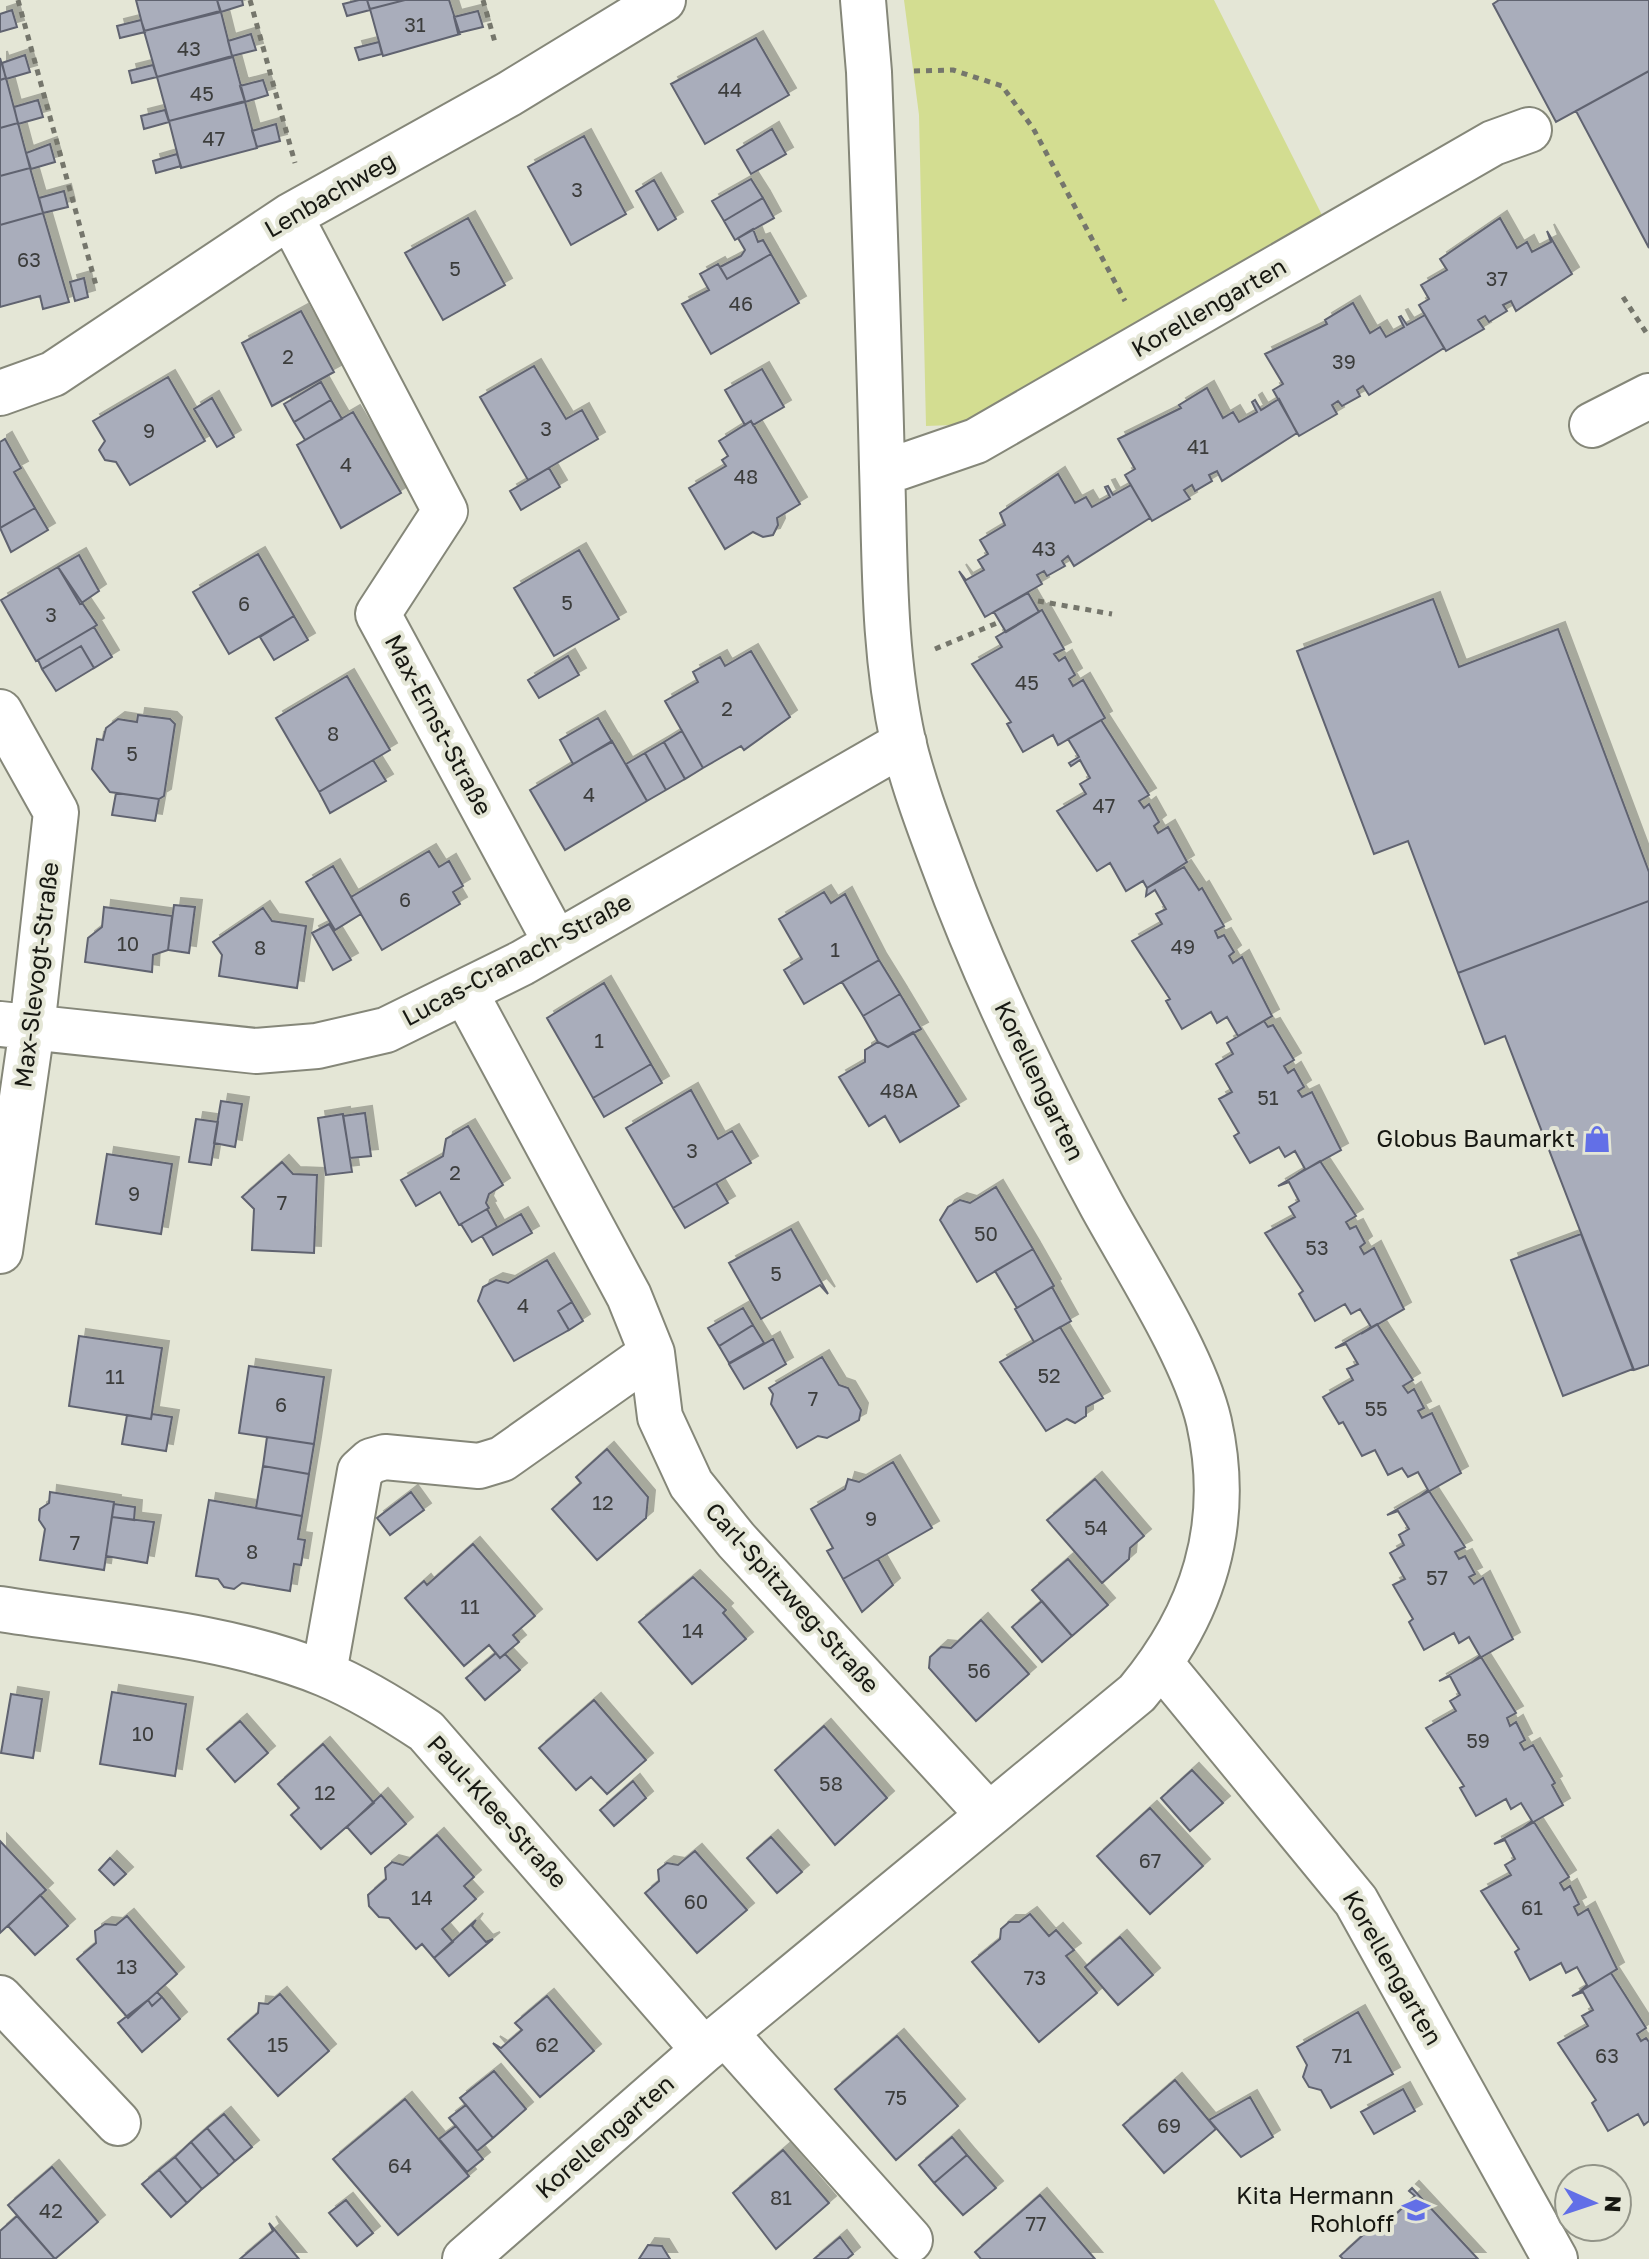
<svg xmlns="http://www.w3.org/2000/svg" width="1649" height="2259" font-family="'Golos Text',sans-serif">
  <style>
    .green { fill: #d3dd91 }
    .building { fill: #a9adbb; stroke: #606370; stroke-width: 2; filter: url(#shadow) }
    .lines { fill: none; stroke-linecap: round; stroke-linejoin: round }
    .minor-casing { stroke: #858779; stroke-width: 48 }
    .path { stroke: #75766c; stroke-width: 5; stroke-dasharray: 6 6; stroke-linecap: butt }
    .minor { stroke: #fff; stroke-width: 44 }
    .labels { text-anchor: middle; stroke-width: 8; stroke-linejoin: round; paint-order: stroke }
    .number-label { font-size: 20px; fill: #3c3d3c }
    .street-label { font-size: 24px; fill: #171812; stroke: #e4e6d6 }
    .poi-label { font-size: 24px; fill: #171812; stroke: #e4e6d6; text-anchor: end }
  </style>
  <defs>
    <filter id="shadow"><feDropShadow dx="7" dy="-7" stdDeviation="0" flood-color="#0004"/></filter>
  </defs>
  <rect width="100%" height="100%" fill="#e4e6d6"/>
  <path class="green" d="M904 0H1214L1328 227 980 424 926 426 919 115Z"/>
  <path class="building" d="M136 0H217L220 11 144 31Z
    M217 0H242L243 5 221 12Z
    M359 0H367L370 10 347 16 343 4Z
    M367 0H405L370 9Z
    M405 0H449L460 34 383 56 370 9Z
    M1499 0H1649V71L1556 122 1493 4Z
    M12 10 17 27 0 32V14Z
    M478 11 483 27 458 33 454 17Z
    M221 12 232 56 157 77 144 31Z
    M141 20 145 32 120 38 117 26Z
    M251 34 256 50 232 56 228 41Z
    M756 38 789 95 705 144 671 84Z
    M379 42 382 54 359 60 355 48Z
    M25 55 30 72 6 79 2 63Z
    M233 57 245 101 169 121 157 77Z
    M0 58 6 78 0 80Z
    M153 65 157 77 132 83 129 71Z
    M1649 71V248L1576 111Z
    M6 78 18 123 0 128V80Z
    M263 80 268 95 245 102 240 86Z
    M38 100 43 117 18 124 14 107Z
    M245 102 257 148 181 168 169 121Z
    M165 110 169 122 144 129 141 116Z
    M18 123 30 168 0 176V128Z
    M276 124 280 141 257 147 252 131Z
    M772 129 786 154 751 174 737 150Z
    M584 136 626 214 571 245 528 167Z
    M50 144 55 162 31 169 26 153Z
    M177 154 181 166 156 173 153 161Z
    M30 168 43 213 0 225V176Z
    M751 179 763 198 724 221 712 201Z
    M654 180 676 219 658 230 636 191Z
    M64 191 68 207 43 213 39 198Z
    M763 198 774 218 735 240 724 221Z
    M43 213 69 302 43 309 40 296 0 307V225Z
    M468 218 505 285 443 320 405 253Z
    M1500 218 1517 248 1527 242 1532 252 1551 242 1547 231 1572 274 1516 311 1511 301 1503 305 1507 311 1489 322 1485 316 1478 320 1484 329 1446 351 1419 305 1429 299 1421 285 1447 270 1440 259Z
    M753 229 758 242 763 240 771 254 727 279 720 267 741 256 745 250 738 238Z
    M771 254 799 303 711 354 682 304 709 290 700 274 718 264 727 279Z
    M84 278 88 297 75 301 70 282Z
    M1353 303 1370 333 1380 327 1386 337 1404 327 1399 317 1401 316 1407 325 1425 315 1444 348 1369 395 1363 386 1357 390 1360 396 1342 406 1338 401 1332 405 1337 414 1299 436 1273 390 1283 384 1265 354 1327 324 1325 320Z
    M301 311 334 372 272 406 242 343Z
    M534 366 566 419 582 410 598 439 528 480 480 397Z
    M762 369 784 407 753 425 751 421 745 425 725 390Z
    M168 377 205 441 130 485 116 462 105 460 99 450 105 441 93 421Z
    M321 382 331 400 294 422 284 404Z
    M1207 388 1223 418 1233 412 1239 422 1257 412 1252 402 1255 400 1261 410 1279 399 1297 433 1222 481 1217 471 1209 475 1212 481 1195 491 1192 485 1184 490 1190 499 1152 521 1125 475 1135 469 1118 439 1181 408 1179 405Z
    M212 398 234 437 217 447 194 409Z
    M331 400 342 419 305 440 294 422Z
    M353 412 401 493 341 528 297 445Z
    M751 421 800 504 777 518 778 525 773 535 763 537 753 532 725 549 689 488 726 466 722 460 728 456 719 441Z
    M5 439 21 468 14 472 35 508 0 528V442Z
    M549 468 560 487 521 510 510 491Z
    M1058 474 1075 503 1086 497 1092 507 1110 497 1105 487 1108 486 1113 495 1131 485 1150 518 1074 566 1068 556 1062 561 1065 566 1047 576 1044 571 1037 575 1042 584 985 617 959 571 966 580 984 570 978 560 988 554 980 540 1005 525 1000 513Z
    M35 508 48 530 11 552 0 528Z
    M579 550 619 619 554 656 514 588Z
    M258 554 294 616 229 654 193 592Z
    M79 555 99 591 80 604 58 567Z
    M58 567 97 625 36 661 1 600Z
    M1028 593 1039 612 1006 632 994 612Z
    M1433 599 1459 667 1558 629 1649 872V901L1458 973 1408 841 1374 854 1297 651Z
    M1042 610 1064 649 1054 654 1059 661 1065 657 1075 675 1069 679 1073 686 1083 680 1105 718 1058 745 1053 735 1023 752 1007 724 1011 722 972 664 1002 647 996 637Z
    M294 616 308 640 274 660 260 637Z
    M94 627 112 657 94 668 81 646 42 669 38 660Z
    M81 646 94 668 56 691 42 669Z
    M751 651 790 717 744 750 741 746 703 768 665 701 698 682 693 672 720 657 725 666Z
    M568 656 579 675 539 698 528 680Z
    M347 676 390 750 319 792 276 718Z
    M138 715 170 719 175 724 164 796 159 799 110 792 92 769 97 739 103 740 106 728 118 719 137 722Z
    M598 718 612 742 573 764 560 740Z
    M1101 720 1149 795 1139 801 1144 808 1149 804 1159 822 1154 826 1158 833 1168 827 1187 862 1147 888 1143 881 1126 891 1110 863 1097 871 1057 811 1086 794 1080 784 1090 778 1080 760 1071 766 1069 763 1079 757 1068 739Z
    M682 731 703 768 685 779 664 742Z
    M612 741 647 801 565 850 530 790Z
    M664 742 685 779 666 790 645 753Z
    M645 753 666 790 647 801 626 764Z
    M373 760 386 781 330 813 319 792Z
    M116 793 159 799 155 821 112 815Z
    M429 851 439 867 449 861 463 886 453 892 460 904 382 950 351 897Z
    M333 866 361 914 335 930 306 882Z
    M1184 867 1199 890 1202 888 1224 926 1215 931 1218 938 1224 935 1234 952 1229 956 1233 963 1242 957 1272 1016 1238 1036 1227 1017 1217 1023 1211 1012 1182 1029 1166 1001 1170 999 1132 941 1162 924 1156 914 1166 909 1155 890 1146 896 1147 888Z
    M824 892 831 903 845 894 879 960 804 1004 784 970 802 959 779 919Z
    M1649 901V1365L1634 1370 1505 1036 1485 1044 1458 973Z
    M174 905 195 907 189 953 168 950Z
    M104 907 172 916 168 950 153 955 152 972 85 962 88 938 102 927Z
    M263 908 272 921 306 926 297 988 219 976 222 955 213 942Z
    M329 924 351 960 333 970 312 933Z
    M879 960 900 994 863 1016 842 982Z
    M604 983 651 1064 593 1098 547 1018Z
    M900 994 921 1029 888 1047 878 1042 863 1016Z
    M1264 1021 1268 1027 1273 1025 1294 1060 1284 1066 1288 1073 1294 1069 1304 1087 1298 1091 1302 1097 1312 1092 1341 1150 1296 1175 1305 1169 1295 1151 1285 1157 1279 1147 1250 1163 1234 1136 1239 1133 1219 1099 1232 1092 1216 1064 1233 1054 1227 1043Z
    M913 1032 959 1106 900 1142 885 1116 869 1126 839 1077 865 1062V1050L878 1042 888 1047Z
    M651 1064 662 1083 604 1117 593 1098Z
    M691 1090 718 1139 732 1131 751 1163 673 1208 626 1128Z
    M221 1101 242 1104 235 1147 214 1143Z
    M365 1113 371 1156 350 1158 343 1116Z
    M343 1114 352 1172 326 1175 318 1118Z
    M196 1119 218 1122 211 1165 189 1162Z
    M468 1126 503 1185 489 1194 486 1203 489 1208 459 1225 440 1192 416 1206 401 1180 443 1156 446 1139Z
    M107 1154 172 1164 161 1234 96 1224Z
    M1320 1161 1356 1216 1346 1222 1350 1229 1356 1226 1365 1243 1360 1247 1364 1254 1374 1248 1404 1309 1361 1334 1371 1327 1360 1309 1351 1314 1345 1304 1315 1321 1299 1294 1303 1291 1265 1233 1295 1217 1289 1207 1299 1201 1289 1182 1278 1186Z
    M282 1162 293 1174 317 1175 314 1253 252 1250 254 1209 242 1197Z
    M716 1183 728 1203 685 1228 673 1208Z
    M996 1187 1033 1249 977 1282 940 1220 948 1207 960 1200 970 1203Z
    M487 1209 497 1227 472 1242 461 1224Z
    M521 1214 532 1233 493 1255 482 1236Z
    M791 1229 828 1294 820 1285 761 1319 729 1263Z
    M1581 1234 1633 1369 1563 1396 1511 1260Z
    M1033 1249 1054 1286 1017 1308 995 1271Z
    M547 1260 572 1302 558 1311 569 1330 514 1361 478 1301 483 1287 496 1280 508 1283Z
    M1052 1287 1071 1321 1034 1342 1015 1309Z
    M572 1302 583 1321 569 1330 558 1311Z
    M743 1308 753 1325 719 1346 708 1328Z
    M1377 1324 1413 1380 1403 1386 1408 1393 1414 1389 1424 1408 1418 1411 1422 1418 1432 1413 1461 1473 1419 1497 1428 1490 1418 1472 1408 1477 1402 1468 1388 1475 1375 1450 1362 1456 1343 1422 1339 1424 1323 1397 1353 1380 1347 1369 1358 1364 1346 1344 1335 1348Z
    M753 1325 764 1343 729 1363 719 1346Z
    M1060 1327 1103 1398 1086 1407V1416L1075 1423 1067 1419 1046 1431 1000 1362Z
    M79 1336 162 1348 151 1419 69 1406Z
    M773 1339 786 1364 744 1389 729 1364Z
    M822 1357 839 1385 848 1388 861 1410 859 1420 827 1438 818 1436 797 1448 771 1404 773 1394 769 1388Z
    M249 1366 324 1377 314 1444 239 1433Z
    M152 1414 172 1417 166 1451 122 1444 127 1415 151 1419Z
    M267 1437 314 1444 309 1474 263 1466Z
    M607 1449 648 1497 646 1518 597 1560 552 1509 581 1483 576 1477Z
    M893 1462 932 1528 843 1579 827 1551 833 1548 811 1509 845 1489 848 1479 859 1482Z
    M263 1466 309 1474 302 1516 256 1508Z
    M1095 1479 1144 1536 1130 1548 1129 1559 1102 1583 1047 1520Z
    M1429 1491 1465 1547 1455 1552 1459 1559 1465 1556 1475 1574 1469 1577 1474 1584 1483 1578 1513 1639 1471 1663 1480 1656 1469 1637 1459 1643 1454 1633 1424 1650 1409 1622 1413 1619 1393 1585 1405 1579 1390 1553 1404 1545 1399 1535 1409 1529 1398 1511 1387 1515Z
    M50 1492 114 1502 104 1570 40 1560 45 1529 39 1520 40 1509 49 1503Z
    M411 1492 424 1510 390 1535 377 1518Z
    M209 1500 302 1516 298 1539 305 1540 301 1565 294 1564 290 1591 242 1583 234 1589 224 1587 218 1579 196 1576Z
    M114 1504 135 1507 134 1520 112 1517Z
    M112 1517 154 1522 147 1563 106 1556Z
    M473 1544 535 1616 513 1635 519 1642 500 1658 489 1645 464 1666 405 1598 424 1581 427 1585Z
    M878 1559 893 1585 862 1612 843 1579Z
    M1068 1559 1108 1605 1072 1636 1032 1590Z
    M693 1577 726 1610 723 1613 746 1639 692 1684 639 1622Z
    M1042 1601 1072 1636 1042 1662 1012 1627Z
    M981 1620 1029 1674 976 1721 929 1668 930 1657 941 1647 951 1648Z
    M496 1653 500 1658 505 1654 520 1670 485 1700 466 1678Z
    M1481 1657 1516 1713 1507 1718 1510 1726 1516 1722 1525 1740 1520 1743 1524 1750 1533 1745 1555 1783 1552 1785 1563 1805 1523 1828 1532 1821 1521 1803 1511 1809 1506 1799 1476 1816 1460 1788 1464 1786 1426 1728 1456 1711 1450 1701 1460 1695 1450 1676 1439 1681Z
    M112 1692 186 1704 175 1776 100 1764Z
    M11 1694 42 1699 33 1758 1 1753Z
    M594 1700 646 1760 607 1794 591 1777 576 1790 539 1748Z
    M240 1721 268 1753 235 1782 207 1749Z
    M824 1726 887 1798 835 1845 775 1770Z
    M323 1744 374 1803 321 1849 291 1815 299 1808 278 1784Z
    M1192 1770 1223 1803 1190 1831 1161 1798Z
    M633 1781 646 1798 614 1826 600 1810Z
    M381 1795 406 1824 371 1854 347 1827Z
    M1150 1808 1203 1866 1150 1914 1097 1856Z
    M1534 1822 1569 1877 1560 1883 1564 1890 1570 1886 1579 1904 1574 1907 1578 1915 1588 1909 1617 1969 1578 1993 1587 1985 1577 1967 1566 1973 1561 1963 1530 1980 1515 1952 1519 1949 1481 1891 1511 1875 1505 1865 1515 1859 1505 1840 1494 1844Z
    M437 1835 474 1877 464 1886 476 1899 442 1929 453 1942 434 1958 422 1944 416 1949 389 1918 379 1917 369 1906 368 1895 386 1879 385 1868 392 1862 403 1865Z
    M771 1837 802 1872 777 1893 747 1858Z
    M0 1841 46 1890 0 1933Z
    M695 1851 747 1910 697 1953 645 1893 659 1881 658 1870 667 1863 678 1865Z
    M110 1858 126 1874 114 1885 99 1870Z
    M40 1895 68 1926 35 1955 8 1926Z
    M1030 1914 1049 1936 1056 1930 1074 1950 1066 1956 1097 1993 1039 2042 972 1962 1000 1939 1001 1929 1009 1922H1019Z
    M127 1916 177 1974 128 2018 77 1959 96 1943 95 1931 105 1924 116 1925Z
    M476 1920 472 1926 486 1942 493 1939 449 1976 434 1958Z
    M1120 1937 1153 1975 1118 2005 1085 1967Z
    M1611 1973 1646 2028 1637 2034 1641 2041 1646 2038 1649 2042V2121L1644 2125 1638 2114 1608 2131 1592 2103 1596 2100 1558 2043 1588 2026 1582 2016 1593 2010 1583 1992 1572 1996Z
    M157 1992 162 1997 152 2006 148 2000Z
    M280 1994 329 2051 278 2096 228 2039 258 2013 259 2003 268 2004Z
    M547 1996 594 2051 540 2097 493 2043 501 2048 522 2030 515 2023Z
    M162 1997 180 2019 142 2052 118 2023 148 2000 152 2006Z
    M1358 2012 1393 2074 1331 2108 1321 2090 1309 2087 1303 2077 1307 2065 1297 2047Z
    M897 2036 958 2106 896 2160 835 2089Z
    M494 2071 526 2109 493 2138 460 2098Z
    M1175 2080 1216 2129 1164 2173 1123 2125Z
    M1403 2089 1415 2111 1374 2134 1361 2112Z
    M1250 2097 1273 2137 1241 2157 1209 2120Z
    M405 2099 469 2176 398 2235 333 2159Z
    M466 2105 493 2138 477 2151 449 2118Z
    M224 2114 252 2147 235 2161 207 2128Z
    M456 2126 483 2159 467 2172 439 2139Z
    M207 2128 235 2161 219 2175 191 2142Z
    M952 2137 967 2155 934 2183 919 2165Z
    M191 2142 219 2175 202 2189 175 2157Z
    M783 2150 829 2203 776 2249 733 2193Z
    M967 2155 996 2188 963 2215 934 2183Z
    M175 2157 202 2189 187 2203 159 2170Z
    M52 2167 98 2222 55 2259 8 2205Z
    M159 2170 187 2203 171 2217 142 2184Z
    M1412 2188 1478 2259H1343L1340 2256 1374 2225 1379 2230 1415 2196 1409 2191Z
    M1040 2195 1095 2259H981L975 2252Z
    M346 2200 373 2233 357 2246 329 2213Z
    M17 2216 55 2259H0V2231Z
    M269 2223 299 2259H240L273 2231Z
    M840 2237 853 2254 847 2259H814Z
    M648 2245 662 2246 670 2259H639Z"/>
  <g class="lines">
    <g class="minor-casing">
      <path id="minor" d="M290 216 445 511 378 614 555 941
        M0 393 53 374 290 216 509 94 663 0
        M1592 425 1649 396
        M883 473 976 441 1493 143 1529 130
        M0 712 56 812 32 1028 0 1251
        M465 992 629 1296 652 1353 660 1417 691 1484 736 1540 987 1813
        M0 1024 256 1051 317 1046 386 1030 522 963 904 743
        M0 1609C107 1626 224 1633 325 1674 361 1689 393 1709 426 1731L704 2050
        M1161 1664 1356 1901 1555 2259
        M324 1673 360 1471 371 1461 385 1457 479 1466 502 1459 652 1353
        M0 1998 118 2123
        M725 2033 910 2240
        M465 2259 704 2050 1137 1693C1203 1614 1232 1525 1209 1422 1194 1357 1135 1266 1102 1206 1042 1095 987 983 943 863 928 823 913 783 903 741 883 650 885 559 882 467 879 335 874 204 869 72L863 0"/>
    </g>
    <path class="path" d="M18 0 97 289
      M250 0 295 163
      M483 0 496 46
      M914 71 953 70 1002 86 1033 128 1125 301
      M1623 297 1649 337
      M1038 601 1112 614
      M935 649 997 623"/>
    <use href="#minor" class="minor"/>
  </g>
  <defs>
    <g id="shop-bare" transform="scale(2.16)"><path d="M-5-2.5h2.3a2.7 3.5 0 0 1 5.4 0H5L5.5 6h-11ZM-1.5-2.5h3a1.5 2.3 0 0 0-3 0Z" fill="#626fe7" stroke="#e4e6d6" stroke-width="2.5" paint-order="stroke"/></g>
    <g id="school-bare" transform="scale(2.16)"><path d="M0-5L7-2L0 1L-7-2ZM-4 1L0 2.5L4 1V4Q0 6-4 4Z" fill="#626fe7" stroke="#e4e6d6" stroke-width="2.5" paint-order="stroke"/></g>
  </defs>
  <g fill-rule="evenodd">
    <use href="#shop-bare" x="1597" y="1139"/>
    <use href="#school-bare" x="1416" y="2210"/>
  </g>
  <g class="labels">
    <g class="number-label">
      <text x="415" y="32">31</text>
      <text x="189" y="56">43</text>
      <text x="730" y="97">44</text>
      <text x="202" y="101">45</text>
      <text x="214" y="146">47</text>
      <text x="577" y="197">3</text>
      <text x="29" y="267">63</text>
      <text x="455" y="276">5</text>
      <text x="1497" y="286">37</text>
      <text x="741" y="311">46</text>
      <text x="288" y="364">2</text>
      <text x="1344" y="369">39</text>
      <text x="546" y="436">3</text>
      <text x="149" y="438">9</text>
      <text x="1198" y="454">41</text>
      <text x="346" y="472">4</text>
      <text x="746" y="484">48</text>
      <text x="1044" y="556">43</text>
      <text x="567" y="610">5</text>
      <text x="244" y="611">6</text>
      <text x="51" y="622">3</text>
      <text x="1027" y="690">45</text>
      <text x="727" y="716">2</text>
      <text x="333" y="741">8</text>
      <text x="132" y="761">5</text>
      <text x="589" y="802">4</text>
      <text x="1104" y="813">47</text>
      <text x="405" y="907">6</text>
      <text x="128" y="951">10</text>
      <text x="1183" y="954">49</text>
      <text x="260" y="955">8</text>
      <text x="835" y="957">1</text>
      <text x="599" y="1048">1</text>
      <text x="899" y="1098">48A</text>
      <text x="1268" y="1105">51</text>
      <text x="692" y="1158">3</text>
      <text x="455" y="1180">2</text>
      <text x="134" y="1201">9</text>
      <text x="282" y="1210">7</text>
      <text x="986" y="1241">50</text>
      <text x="1317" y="1255">53</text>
      <text x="776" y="1281">5</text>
      <text x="523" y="1313">4</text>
      <text x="1049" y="1383">52</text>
      <text x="115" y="1384">11</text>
      <text x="813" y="1406">7</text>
      <text x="281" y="1412">6</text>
      <text x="1376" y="1416">55</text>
      <text x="603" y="1510">12</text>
      <text x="871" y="1526">9</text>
      <text x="1096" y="1535">54</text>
      <text x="75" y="1550">7</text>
      <text x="252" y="1559">8</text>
      <text x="1437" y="1585">57</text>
      <text x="470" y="1614">11</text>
      <text x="693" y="1638">14</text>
      <text x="979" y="1678">56</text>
      <text x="143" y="1741">10</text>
      <text x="1478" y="1748">59</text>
      <text x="831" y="1791">58</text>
      <text x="325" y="1800">12</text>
      <text x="1150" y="1868">67</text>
      <text x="422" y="1905">14</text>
      <text x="696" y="1909">60</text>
      <text x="1532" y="1915">61</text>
      <text x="127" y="1974">13</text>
      <text x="1035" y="1985">73</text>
      <text x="278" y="2052">15</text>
      <text x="547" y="2052">62</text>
      <text x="1342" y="2063">71</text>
      <text x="1607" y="2063">63</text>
      <text x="896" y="2105">75</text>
      <text x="1169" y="2133">69</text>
      <text x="400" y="2173">64</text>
      <text x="781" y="2205">81</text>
      <text x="51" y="2218">42</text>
      <text x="1036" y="2231">77</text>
    </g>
    <g class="street-label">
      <text transform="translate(330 195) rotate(-30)" y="8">Lenbachweg</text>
      <text transform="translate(1209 308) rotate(-30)" y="8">Korellengarten</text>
      <text transform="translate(438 725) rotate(62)" y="8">Max-Ernst-Straße</text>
      <text transform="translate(517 960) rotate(-28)" y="8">Lucas-Cranach-Straße</text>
      <text transform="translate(37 975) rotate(-83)" y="8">Max-Slevogt-Straße</text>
      <text transform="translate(1039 1081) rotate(64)" y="8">Korellengarten</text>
      <text transform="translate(792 1598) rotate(48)" y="8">Carl-Spitzweg-Straße</text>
      <text transform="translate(497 1812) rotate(48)" y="8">Paul-Klee-Straße</text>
      <text transform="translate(1392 1968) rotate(60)" y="8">Korellengarten</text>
      <text transform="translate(605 2137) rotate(-41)" y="8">Korellengarten</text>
    </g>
    <g class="poi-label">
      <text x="1575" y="1147">Globus Baumarkt</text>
      <text x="1394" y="2204">Kita Hermann<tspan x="1394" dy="28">Rohloff</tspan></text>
    </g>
  </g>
  <g transform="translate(1593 2203) rotate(93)"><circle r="38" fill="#e4e6d6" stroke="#929488" stroke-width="2"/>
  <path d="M0-6L14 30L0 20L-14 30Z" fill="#626fe7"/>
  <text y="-12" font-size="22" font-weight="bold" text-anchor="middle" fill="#171812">N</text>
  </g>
</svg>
